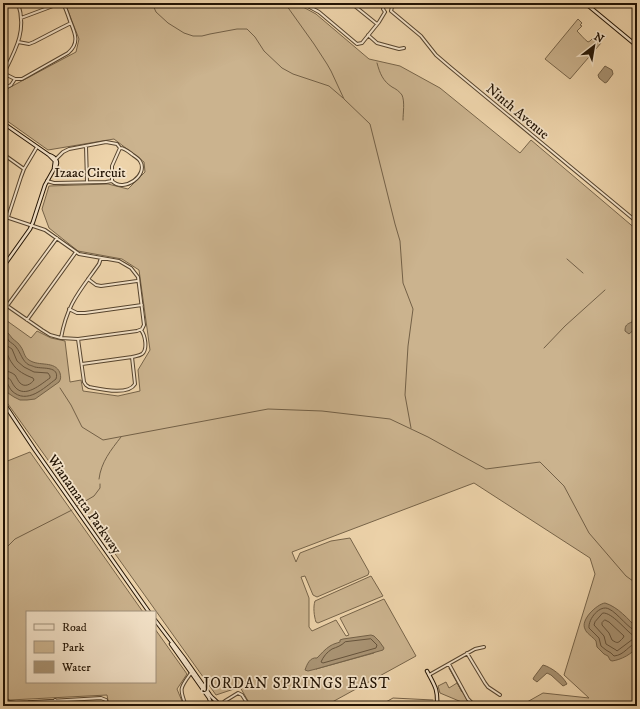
<svg xmlns="http://www.w3.org/2000/svg" width="640" height="709" font-family="'IM FELL DW Pica',serif">
  <style>
    .green { fill: #cbb38e; stroke: #776449; fill-rule: evenodd }
    .water { fill: #a89272; stroke: #736046 }
    .lines { fill: none; stroke-linecap: round; stroke-linejoin: round }
    .shore { stroke: #66533b; stroke-width: 1 }
    .stream { stroke: #736046; stroke-width: 1 }
    .street-casing { stroke: #56442e; stroke-width: 4 }
    .secondary-casing { stroke: #231404; stroke-width: 4.5 }
    .street { stroke: #f3e2c8; stroke-width: 2 }
    .secondary { stroke: #f3e2c8; stroke-width: 2.5 }
    .labels { text-anchor: middle; stroke-width: 3.5; stroke-linejoin: round; paint-order: stroke }
    .street-label { font-size: 14px; fill: #231404; stroke: #f3e2c8 }
    .neighbourhood-label { font-size: 15px; letter-spacing: 1px; fill: #231404; stroke: #f3e2c8 }
  </style>
  <rect width="100%" height="100%" fill="#edd3aa"/>
  <filter id="stains"><feTurbulence type="fractalNoise" baseFrequency=".005" numOctaves="4"/><feColorMatrix values="0 0 0 0 .2 0 0 0 0 .09 0 0 0 0 .02 0 0 0 .5 -.17"/></filter>
  <radialGradient id="worn" r=".72"><stop offset=".6" stop-color="#630" stop-opacity="0"/><stop offset="1" stop-color="#630" stop-opacity=".3"/></radialGradient>
  <path class="green" d="M65 3H303V7L316 14 369 59 400 66 440 88 520 153 531 140 637 230V706H520L543 693 589 698 564 675 595 574 590 558 474 483 292 552 296 562 300 553 331 541 350 538 368 570 369 572 368 575 317 597 313 595 305 576 301 577 309 598V627L312 631 336 620 346 636 349 635 340 618 384 599 416 656 325 706H251L240 687 216 695 3 397V318L31 338 37 331 51 338 65 341 70 382 81 380 83 391 118 396 140 391 138 370 150 350 139 270 122 259 78 251 49 228 42 209 49 186 108 184 128 189 145 172 144 162 114 139 48 150 3 118V91L76 52 79 39ZM379 642 374 653 316 669Z
    M578 19 582 23 580 25 582 26 577 31C581 35 584 39 588 42L590 41 594 37 601 43 570 79 545 59Z
    M30 452 143 612H27V682H155V629L187 674 177 689 184 706H109L107 695 10 700 3 697V460L5 462Z
    M371 576 383 596 318 623 316 622C314 616 313 607 315 601Z
    M449 668 467 700 471 706 440 693 438 686 446 682 449 688 457 683 462 692Z"/>
  <path class="water" d="M605 66 612 70 613 74 607 82 605 83 599 78 598 75Z
    M636 312 637 327 629 334 625 331C625 325 627 324 632 322L633 316Z
    M3 329C7 331 9 334 12 338 15 341 19 343 21 347 24 351 24 357 29 360 39 367 55 360 60 373 61 377 61 379 59 382L35 399 27 400H20L14 397 8 393 3 384Z
    M605 603C618 607 628 619 637 628 637 633 638 640 637 645 634 654 620 660 612 661L610 660 608 656 604 654 597 647 596 641C593 637 586 633 585 629 580 620 597 604 605 603Z
    M371 635 374 636 379 641 384 648 383 650 316 669 308 671 305 670C307 664 310 657 317 658 321 654 325 649 330 646 333 644 337 643 340 642V640L343 639Z
    M543 665C551 667 563 676 567 684L563 686 551 675 547 673 537 682 533 679 534 677Z"/>
  <g class="lines">
    <path class="shore" d="M3 334C6 336 7 338 9 341 11 343 14 344 16 347 21 353 22 361 29 365 30 365 35 367 35 367 43 369 60 366 56 379 44 388 27 405 12 391 10 389 9 386 7 383L3 382
      M3 340 6 345 12 349 17 361 24 367 34 372 48 373 50 376V378C41 384 25 399 15 387 10 381 12 377 3 377
      M3 350C9 354 8 358 12 363 17 371 25 375 33 378L34 380C31 384 25 388 20 383 18 381 17 378 15 375 11 372 8 371 3 371
      M603 613C612 612 626 631 634 636L633 639 617 651 616 650 606 644 604 636 594 625 595 622Z
      M605 620 609 622 624 636 623 638C618 643 618 644 612 640L609 633 602 625V623Z
      M637 631C629 630 618 613 609 609 600 604 588 619 589 628L599 638 601 646 606 650 611 653 614 656C625 655 628 645 637 643
      M371 639 377 645 376 648 323 663 321 662C323 657 327 652 332 649 337 647 341 646 345 642Z"/>
    <path class="stream" d="M152 3 156 12 168 23 184 33 193 36H202L210 34 237 29H247L255 37 264 51 282 68 293 74 329 86 343 98
      M285 3 289 9 314 44 327 64 331 71 344 99 370 124 395 224 400 241 403 283 413 309 408 346 405 395 411 428
      M377 63C380 74 383 81 392 87 396 89 399 91 402 95 405 102 403 113 403 120
      M567 259 583 273
      M544 348 565 326 605 290
      M60 388 71 405 82 427 103 440 268 409 322 411 390 419 428 437 486 469 540 462 564 486 589 533 626 576 637 584
      M99 479C101 462 111 450 121 437
      M77 506 94 496 100 488V484
      M3 551 15 539 72 510
      M376 706C383 705 387 701 393 698L433 700"/>
    <g class="street-casing">
      <path id="street" d="M305 3 306 5 319 12 357 44 362 43 379 22 385 12
        M351 3 377 24
        M384 5 387 3 391 5 392 7 391 11
        M384 5 383 9 385 12
        M391 11 421 36 436 55 450 67 637 222
        M21 18 61 3
        M368 35 377 43 399 49 404 48
        M18 42 29 44 34 42 61 28 71 23
        M3 73 15 79H22L68 53C80 43 75 33 70 21 68 15 66 9 63 3
        M4 73C16 49 27 30 18 3
        M3 89 11 85 15 79
        M86 146 87 182
        M3 154 24 169
        M47 181 54 183 106 182 112 181C124 193 149 175 140 161 139 159 136 157 133 155 129 152 125 148 120 148L117 144 106 142 69 149 63 152 56 159
        M112 181V166L120 148
        M3 216 45 230 79 254 119 261 131 268 138 277 144 325 142 329 137 331 78 339 61 338 50 335 42 330 3 303
        M8 217 21 177 24 169 37 147
        M3 244 6 245
        M88 279 96 285 101 286 137 281
        M7 306 57 238
        M69 309 77 313H85L142 305
        M27 320 76 252
        M61 338C67 304 80 291 99 264L101 258
        M78 339 84 382 86 385 89 387C100 389 128 396 135 384L132 357C135 356 139 356 142 354 148 349 145 335 141 330
        M82 364 132 357
        M467 653 485 683 488 687 500 695
        M449 664 468 699 475 706
        M429 675 475 649 484 647
        M3 699 9 702 16 703 101 698 106 700 107 706
        M29 702V706
        M6 706 7 702
        M54 706 55 700
        M186 706C179 688 180 688 191 673
        M220 706 225 701 238 693 242 695 249 706"/>
    </g>
    <g class="secondary-casing">
      <path id="secondary" d="M585 3 637 46
        M3 123 49 155C56 157 60 163 54 169L45 185 33 222 30 229 3 267
        M49 155 55 161 54 168
        M3 402 35 450 149 612
        M155 620 184 658 210 695C213 699 218 702 220 706
        M171 644 209 698 212 706
        M427 671C435 686 438 689 437 706"/>
    </g>
    <use href="#street" class="street"/>
    <use href="#secondary" class="secondary"/>
  </g>
  <g class="labels">
    <g class="street-label">
      <text transform="translate(518 111) rotate(40)" y="5">Ninth Avenue</text>
      <text x="90" y="177">Izaac Circuit</text>
      <text transform="translate(85 504) rotate(55)" y="5">Wianamatta Parkway</text>
    </g>
    <g class="neighbourhood-label">
      <text x="297" y="688">JORDAN SPRINGS EAST</text>
    </g>
  </g>
  <rect width="640" height="709" fill="none" stroke="#edd3aa" stroke-width="16"/>
  <rect x="4" y="4" width="632" height="701" fill="none" stroke="#231404" stroke-width="2"/>
  <rect x="8" y="8" width="624" height="693" fill="none" stroke="#231404"/>
  <rect x="26" y="611" width="130" height="72" fill="#f3e2c8" stroke="#a0907a"/>
  <rect x="34" y="624" width="20" height="6" fill="#f3e2c8" stroke="#a0907a"/>
  <text x="62" y="631" font-size="12" fill="#231404">Road</text>
  <rect x="34" y="641" width="20" height="12" fill="#cbb38e" stroke="#a0907a"/>
  <text x="62" y="651" font-size="12" fill="#231404">Park</text>
  <rect x="34" y="661" width="20" height="12" fill="#a89272" stroke="#a0907a"/>
  <text x="62" y="671" font-size="12" fill="#231404">Water</text>
  <g transform="translate(594 46) rotate(31)" stroke="#f3e2c8" stroke-width="3" paint-order="stroke">
  <path d="M0-3L7 15L0 10L-7 15Z" fill="#231404"/>
  <text y="-6" font-size="11" font-weight="bold" text-anchor="middle" fill="#231404">N</text>
  </g>
  <rect width="100%" height="100%" filter="url(#stains)"/>
  <rect width="100%" height="100%" fill="url(#worn)"/>
</svg>
